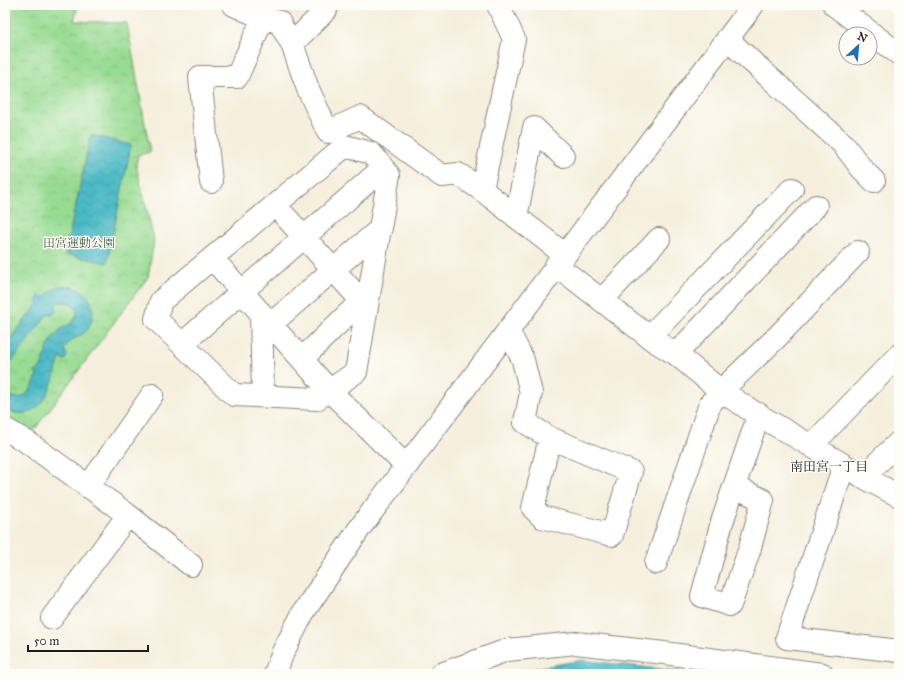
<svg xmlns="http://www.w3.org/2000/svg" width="904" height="679" font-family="'IM FELL Great Primer','Noto Serif JP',serif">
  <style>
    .park { fill: url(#park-crowns); stroke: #5a7c57 }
    .water { fill: url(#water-waves); stroke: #346b71 }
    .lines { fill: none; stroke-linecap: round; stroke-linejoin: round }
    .minor-casing { stroke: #89867c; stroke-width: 24 }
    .minor { stroke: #fff; stroke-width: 22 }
    .labels { text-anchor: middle; stroke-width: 3; stroke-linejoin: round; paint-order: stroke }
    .park-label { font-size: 12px; fill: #475f45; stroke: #fdfcf7 }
    .neighbourhood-label { font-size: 13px; fill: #1c1c1c; stroke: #fdfcf7 }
  </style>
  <defs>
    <pattern id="park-crowns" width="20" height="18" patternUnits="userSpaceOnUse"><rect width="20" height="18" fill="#98db92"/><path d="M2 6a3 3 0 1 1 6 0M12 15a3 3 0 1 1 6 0" fill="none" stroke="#82bb7d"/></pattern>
    <pattern id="water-waves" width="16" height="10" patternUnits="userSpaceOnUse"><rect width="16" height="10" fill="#4cbac6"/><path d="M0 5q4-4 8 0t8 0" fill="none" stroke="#429faa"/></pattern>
  </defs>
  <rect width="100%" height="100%" fill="#fdfcf7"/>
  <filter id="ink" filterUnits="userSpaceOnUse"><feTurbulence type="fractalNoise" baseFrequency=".025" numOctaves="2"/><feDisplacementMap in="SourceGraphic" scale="8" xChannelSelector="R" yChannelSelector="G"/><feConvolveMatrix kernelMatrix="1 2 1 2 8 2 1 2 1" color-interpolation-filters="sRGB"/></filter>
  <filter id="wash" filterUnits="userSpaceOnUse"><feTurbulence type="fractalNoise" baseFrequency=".012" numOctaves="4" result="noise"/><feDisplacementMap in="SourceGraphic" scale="16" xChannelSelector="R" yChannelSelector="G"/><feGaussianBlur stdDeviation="0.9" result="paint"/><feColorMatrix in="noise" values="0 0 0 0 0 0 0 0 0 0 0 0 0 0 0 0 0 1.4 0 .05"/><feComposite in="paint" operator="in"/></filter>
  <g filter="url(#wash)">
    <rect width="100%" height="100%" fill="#f6efdd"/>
    <path class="park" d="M5 5H78L74 21 127 23 150 152 138 155 136 165 154 240 148 277 32 433 5 418Z"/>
    <path class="water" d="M91 135 131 145 107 263 65 254Z
      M60 286C71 286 81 288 88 297 95 307 94 323 85 332 76 340 71 337 64 349L67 355 65 360 60 358C51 385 44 425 5 410V392C23 407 32 390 37 375L35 373C37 370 39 369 41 367 43 364 44 358 45 355 48 346 52 337 59 331 65 325 73 325 76 317 80 304 63 297 54 306L58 309 55 313 47 315 5 370V345L36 306 37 300 40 295 43 298 51 291Z
      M582 660 704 674H502Z"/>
  </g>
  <g filter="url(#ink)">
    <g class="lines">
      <g class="minor-casing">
        <path id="minor" d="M234 5 263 18
          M324 5 326 10 292 44 308 89 328 132 360 117 442 176 458 174 482 190 565 255
          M834 5 899 54
          M727 39 843 144 862 169 874 181
          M345 146 371 153 389 175 356 372 317 399 234 395 156 319 161 301Z
          M211 182 200 77H237L263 18 279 22 292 44
          M482 190 514 39 498 5
          M275 205 367 307
          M516 217 534 128 563 156
          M212 258 329 390 406 466
          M556 265 653 340 676 354 721 391 755 413 844 465 787 638 899 651
          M602 300 659 239
          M261 313 263 396
          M271 324 381 228
          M508 330 523 360 531 393 525 422 550 438 533 508 542 517 612 535 631 472 550 438
          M649 337 792 189
          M182 344 383 168
          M676 354 816 206
          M302 359 361 301
          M5 429 27 442 128 515 191 565
          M812 445 899 355
          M844 465 863 477 899 496
          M863 477 899 442
          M88 487 152 395
          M735 487 763 500 749 551 730 605 702 596 722 522 759 414
          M656 563 710 404 721 391 778 336 858 252
          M52 618 128 515
          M275 674 283 652 303 613 359 529 753 5
          M441 674 507 650 576 643 664 653 822 674"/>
      </g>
      <use href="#minor" class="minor"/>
    </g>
  </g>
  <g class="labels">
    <g class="park-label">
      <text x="79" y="247">田宮運動公園</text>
    </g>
    <g class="neighbourhood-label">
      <text x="829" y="471">南田宮一丁目</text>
    </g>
  </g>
  <rect width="904" height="679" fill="none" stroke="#fdfcf7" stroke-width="20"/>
  <g transform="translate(858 46) rotate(26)"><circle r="19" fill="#fdfcf7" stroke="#a3a29f"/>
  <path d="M0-3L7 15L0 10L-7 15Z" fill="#1f6fb2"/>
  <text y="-6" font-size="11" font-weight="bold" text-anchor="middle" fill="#1c1c1c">N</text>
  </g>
  <path d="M28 645v6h120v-6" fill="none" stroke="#1c1c1c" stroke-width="2"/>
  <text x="34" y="645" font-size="12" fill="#1c1c1c" stroke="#fdfcf7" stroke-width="3" paint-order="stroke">50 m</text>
</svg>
